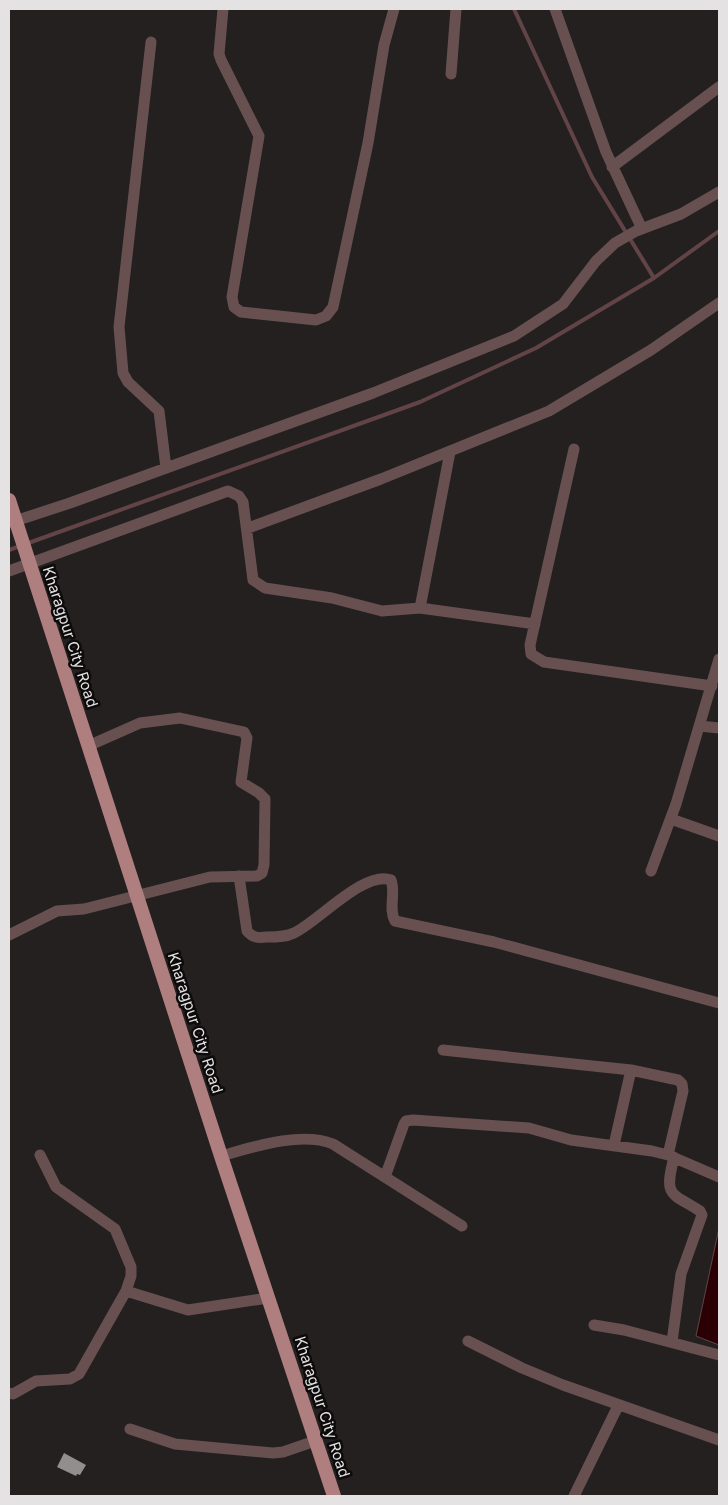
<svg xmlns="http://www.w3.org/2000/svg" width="728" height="1505" font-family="Inter,sans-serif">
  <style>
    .water { fill: #2a0005; stroke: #624447 }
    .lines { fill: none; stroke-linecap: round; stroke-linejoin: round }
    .stream { stroke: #624447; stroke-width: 4 }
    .building { fill: #928e8e }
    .minor { stroke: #685050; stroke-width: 11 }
    .primary { stroke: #af7e7e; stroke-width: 14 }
    .labels { text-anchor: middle; stroke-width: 5; stroke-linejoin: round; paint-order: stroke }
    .street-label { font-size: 15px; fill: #e4e2e2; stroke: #0c0a0a }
  </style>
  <rect width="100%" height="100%" fill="#242020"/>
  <path class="water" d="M719 1228V1345L696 1336Z"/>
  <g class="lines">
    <path class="stream" d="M514 9 592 177 654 278
      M9 550 420 402 536 348 654 278 719 231"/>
  </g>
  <path class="building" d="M64 1453 86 1465 80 1475 77 1474 76 1476 57 1467Z"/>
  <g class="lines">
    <path class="minor" d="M223 9 219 54 221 60 259 136 232 297 234 307 241 312 316 320 326 316 333 307 368 143 384 45 394 9
      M555 9 606 152 642 229
      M151 42 119 327 123 373 128 382 159 411 166 468
      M451 74 456 9
      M612 167 719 87
      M574 449 530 645 531 654 544 662 712 686
      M9 523 70 503 373 393 514 336 563 304 596 261 615 243 636 231 681 214 719 192
      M248 528 381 479 549 411 651 350 719 303
      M9 571 228 491 239 496 243 502 253 580 265 588 332 598 382 611 420 608 535 624
      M420 608 450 452
      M700 726 719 728
      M671 819 719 836
      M651 871 676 804 719 659
      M239 876 247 931C253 938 258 938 267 937 276 937 286 937 294 933 318 922 364 870 391 880 396 893 388 909 395 921L494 942 719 1003
      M9 935 57 911 84 909 210 877 257 876 262 873 264 865 265 799 259 793 241 782 247 738 244 732 180 718 140 723 88 746
      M443 1050 631 1070 678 1080 682 1084 683 1091 668 1155
      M614 1145 631 1070
      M221 1156C253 1147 301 1131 333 1144L462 1226
      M385 1177 404 1124 406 1121 413 1120 529 1128 571 1140 652 1151 668 1155 719 1177
      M126 1291 188 1310 268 1298
      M594 1325 624 1330 719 1355
      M468 1341 522 1368 563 1385 719 1440
      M672 1342 681 1274 702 1215 700 1211C670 1192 664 1197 674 1157
      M9 1393 13 1394 36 1381 70 1379 79 1374 126 1291 131 1276V1267L115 1229 56 1187 40 1155
      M130 1429 175 1444 273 1453 283 1452 315 1441
      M574 1496 618 1406"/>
    <path class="primary" d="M9 500 221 1156 334 1496"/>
  </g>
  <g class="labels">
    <g class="street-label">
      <text transform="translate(70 637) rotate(72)" y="5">Kharagpur City Road</text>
      <text transform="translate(195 1023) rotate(72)" y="5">Kharagpur City Road</text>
      <text transform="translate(322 1407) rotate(72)" y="5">Kharagpur City Road</text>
    </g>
  </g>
  <rect width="728" height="1505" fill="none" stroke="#e4e2e2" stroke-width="20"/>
</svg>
